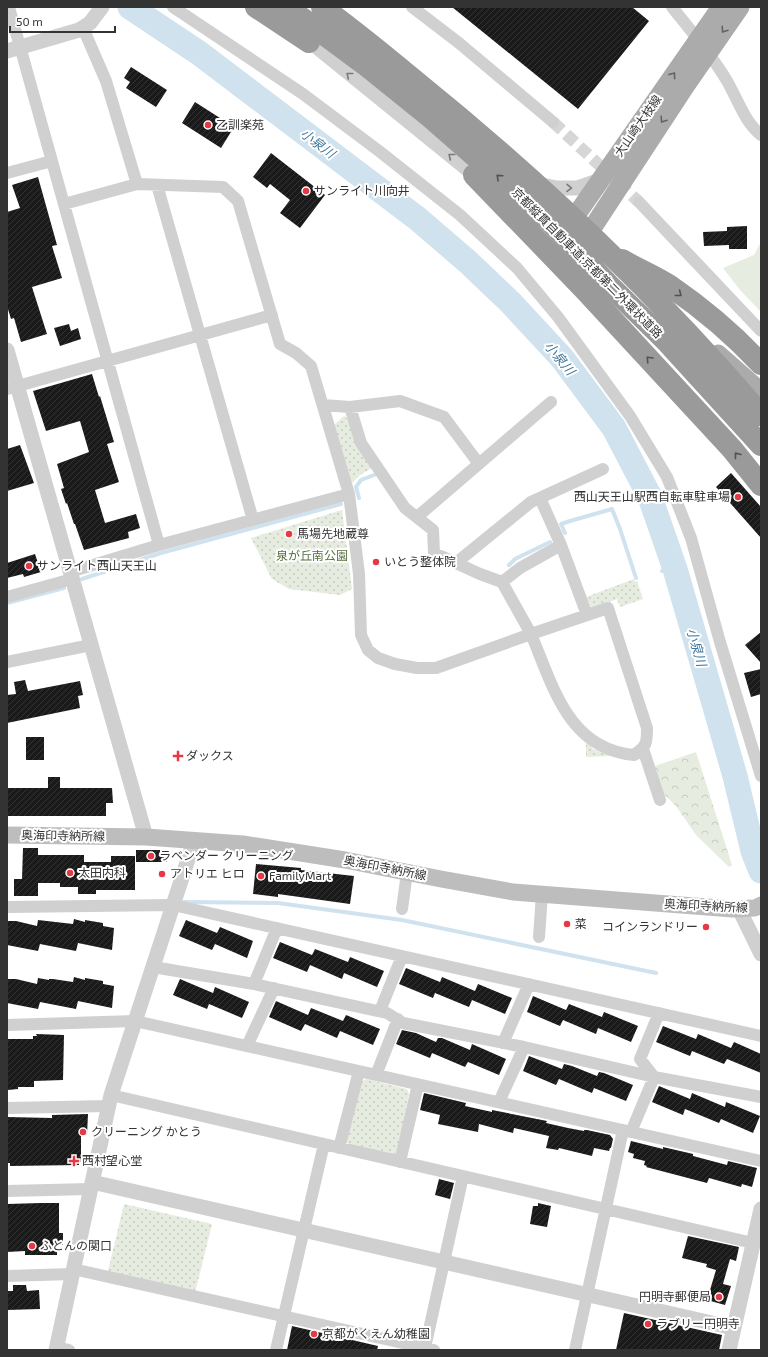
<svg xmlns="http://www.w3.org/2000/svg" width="768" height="1357" font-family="'Exo 2','Noto Sans JP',sans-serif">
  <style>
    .grass { fill: #e6ecdf }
    .forest { fill: url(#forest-crowns) }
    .park { fill: url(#park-dots) }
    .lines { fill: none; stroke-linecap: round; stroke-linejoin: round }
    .stream { stroke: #cfe2ee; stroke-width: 4 }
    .river { stroke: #cfe2ee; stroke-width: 25 }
    .building { fill: url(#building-hatch) }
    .minor-tunnel { stroke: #d6d6d6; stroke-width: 12; stroke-dasharray: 12 6; stroke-linecap: butt }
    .minor { stroke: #d0d0d0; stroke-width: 12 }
    .tertiary { stroke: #d0d0d0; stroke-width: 15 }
    .secondary { stroke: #bdbdbd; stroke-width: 17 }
    .primary { stroke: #ababab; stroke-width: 19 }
    .motorway { stroke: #9a9a9a; stroke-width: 22 }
    .motorway-bridge { stroke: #9a9a9a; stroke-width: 22 }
    .oneway { stroke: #636363 }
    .oneway2 { stroke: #7a7a7a }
    .oneway3 { stroke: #525252 }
    .poi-dot { fill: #e63946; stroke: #fff; stroke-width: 1.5 }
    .labels { text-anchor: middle; stroke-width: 4; stroke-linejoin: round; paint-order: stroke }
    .poi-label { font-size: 12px; fill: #333; stroke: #fff; text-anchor: start }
    .street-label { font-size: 12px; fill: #333; stroke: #fff }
    .park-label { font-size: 12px; fill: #56703f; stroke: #fff }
    .water-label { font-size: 13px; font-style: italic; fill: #3f7597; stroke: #fff }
  </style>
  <defs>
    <pattern id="forest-crowns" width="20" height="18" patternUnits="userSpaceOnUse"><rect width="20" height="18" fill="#e6ecdf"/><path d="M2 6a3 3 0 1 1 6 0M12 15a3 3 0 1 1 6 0" fill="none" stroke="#c6cbc0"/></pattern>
    <pattern id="park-dots" width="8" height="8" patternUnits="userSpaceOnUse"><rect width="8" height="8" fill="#e6ecdf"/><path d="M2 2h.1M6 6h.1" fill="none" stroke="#c6cbc0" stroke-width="1.8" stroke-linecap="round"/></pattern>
    <pattern id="building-hatch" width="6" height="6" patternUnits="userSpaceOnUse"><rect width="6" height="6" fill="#1a1a1a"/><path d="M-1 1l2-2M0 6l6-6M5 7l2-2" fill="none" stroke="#333"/></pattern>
  </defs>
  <rect width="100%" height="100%" fill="#fff"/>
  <path class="grass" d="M761 242V312L740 290 723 268 754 255Z"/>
  <path class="forest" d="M696 752 732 865 729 867 696 835 676 806 664 794 655 766Z"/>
  <path class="park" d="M344 416 348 419 372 468 360 475 352 483 334 425Z
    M342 510 352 589 340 595 289 589 272 579 251 538Z
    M634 579 635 582 637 581 643 599 620 607 617 599 592 608 586 597Z
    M586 740 593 749 612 756 586 757Z
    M366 1079 407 1089 409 1094 397 1154 393 1156 350 1147 346 1141 361 1082Z
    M124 1204 212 1224 195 1293 108 1271Z"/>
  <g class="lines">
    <path class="stream" d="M359 498 356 487 361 480 374 475
      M565 533 561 524 570 521 612 509 620 529 636 578
      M509 565 515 559 550 542
      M662 571 675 569
      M82 579 161 553 341 504
      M7 603 64 588
      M184 902 278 903 402 920 656 973"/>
    <path class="river" d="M130 7 199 53 418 219 468 262 511 303 562 358 614 428 650 497 675 569 735 776 753 851 761 871"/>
  </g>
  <path class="building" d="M452 7H632L649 21 578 109Z
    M131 67 167 90 156 107 126 88 130 82 124 78Z
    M195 102 234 127 221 148 182 123Z
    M271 153 325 195 300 228 280 213 290 200 270 184 267 188 253 177Z
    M38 177 57 245 52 246 62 278 32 287 47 334 21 342 14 318 11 319 7 306V212L20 208 12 185Z
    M747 226V249H729V245L704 246 703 232 727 231V227Z
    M69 324 71 331 78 328 81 339 60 346 54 328Z
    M92 374 99 397 100 396 114 442 107 444 119 482 95 490 105 523 136 514 140 528 128 532 129 538 84 550 75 524H74L67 503 66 504 61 489 64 488 57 464 89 452 80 421 46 431 33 391Z
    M20 445 34 483 7 491V449Z
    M731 473 761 507V538L716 487Z
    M35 554 41 572 24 577 23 574 7 578V563Z
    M761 632V663L745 645Z
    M761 669V694L751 697 744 673Z
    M25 680 28 691 80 681 83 695 78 696 80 708 7 723V695L16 694 14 682Z
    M26 737H44V760H26Z
    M48 777H60V788H112L113 803H106V816H7V788H48Z
    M23 848H38V855H84V862H111V856H135V890H96V894H78V887H60V883H38V896H14V879H22Z
    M136 850H167V862H136Z
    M256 864 301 868V870L354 876 350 904 278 894V897L253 894Z
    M74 919 85 922V920L103 923V926L114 928 112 950 78 943 76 951 40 944 38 951 7 945V921H16L37 926 38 920 73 924Z
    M186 920 217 933 220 927 253 941 247 958 215 944 212 950 179 936Z
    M280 942 312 955 315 949 348 962 350 957 384 971 377 987 344 973 342 979 310 965 307 972 273 958Z
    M406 968 440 982 442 977 475 991 478 984 512 998 505 1014 472 1000 469 1007 435 993 433 998 399 984Z
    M74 977 85 980V978L103 981V984L114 986 112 1008 78 1001 76 1009 40 1002 38 1009 7 1003V979H16L37 984 38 978 49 980V979H53L73 982Z
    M180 979 213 993 215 987 249 1002 242 1018 209 1004 207 1009 173 995Z
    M533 996 566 1010 569 1004 602 1017 604 1012 638 1026 631 1042 598 1028 596 1034 563 1020 560 1026 527 1012Z
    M276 1001 308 1015 311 1008 343 1021 346 1015 380 1029 373 1045 340 1031 337 1038 305 1024 301 1031 269 1017Z
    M663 1026 696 1039 698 1034 731 1048 734 1042 761 1054V1073L727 1059 724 1064 692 1051 690 1056 656 1042Z
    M402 1030 416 1033 436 1042 438 1038H442L470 1050 472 1044 506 1059 499 1075 468 1062 465 1067 432 1053 430 1058 396 1044Z
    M36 1034 64 1035 63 1080 34 1081V1087H18V1089L8 1090 7 1039H33V1036H37Z
    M529 1056 562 1069 564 1064 572 1066 597 1076 599 1072 604 1073 633 1085 626 1101 594 1088 592 1093 559 1079 556 1085 523 1071Z
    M659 1086 690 1099 692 1093 725 1107 726 1102 760 1116 753 1133 721 1119 719 1123 685 1109 683 1115 652 1102Z
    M424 1093 466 1103 465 1106 492 1112V1110L547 1121 546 1123 568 1128 584 1131V1130H587L610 1135 613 1139 611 1148H610L609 1151 594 1148 592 1156 559 1148 558 1150 546 1148 549 1136 514 1128 513 1133 479 1124 478 1132 438 1124 440 1115 420 1110Z
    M88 1114 87 1135H81V1162H79V1165L10 1166V1163H7V1117L52 1118V1115Z
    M631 1141 663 1149V1147L693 1154V1156L727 1165 728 1161 757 1168 752 1187 742 1184 741 1187 709 1178 707 1183 646 1167 647 1166 644 1165 645 1161 633 1158 634 1154 628 1152Z
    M439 1179 454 1183 450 1199 435 1195Z
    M41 1203H59V1233H63V1245H57V1255H25V1251L7 1252V1204Z
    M538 1203 551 1206 547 1227 530 1224 533 1206H538Z
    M688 1236 739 1247 736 1261 730 1259 723 1284 731 1286 725 1305 707 1300 716 1270 706 1267 707 1264 682 1258Z
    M13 1285H26L27 1291 39 1290 40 1309 7 1310V1291H13Z
    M624 1313 722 1335 719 1350H616Z
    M292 1326 378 1346 377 1350H287Z"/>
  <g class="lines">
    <path class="minor-tunnel" d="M553 122 639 202"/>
    <path class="minor" d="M9 7 159 545
      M173 7 303 94 379 151 460 215 517 268 558 317 630 416 667 477 691 538 720 642 761 776
      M412 7 459 43 553 122
      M672 7C691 31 711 54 727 81 738 100 744 121 761 135
      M83 28 106 81 137 184
      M7 173 52 161
      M157 185 253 520
      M639 202 761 331
      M64 204 137 184 223 187 238 201 280 344 296 353 311 366 349 494 359 574 361 635 368 650 378 658 395 664 417 668H436L531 634 502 582 480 574 434 553 433 530 405 508 361 443 350 407
      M7 389 272 315
      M323 405 350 407 400 401 444 417 479 464
      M540 498 561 545
      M417 517 551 402
      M456 563 531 502 603 469
      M70 572 159 545 349 494
      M502 582 520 568 561 545 587 615
      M7 597 72 579
      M608 608 647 728C647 743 647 746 634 755 568 749 553 686 531 634Z
      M7 662 91 645
      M643 749 660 800
      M7 907 173 905 761 1036
      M402 909 407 873
      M277 928 254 984 387 1013 403 1023 524 1047 654 1077 761 1097
      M539 937 542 894
      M153 967 254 984
      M380 1011 402 956
      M7 1025 135 1021 761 1161
      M503 1043 529 984
      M247 1046 274 988
      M376 1075 398 1019
      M111 1095 753 1243
      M499 1102 524 1047
      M7 1108 109 1106
      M631 1132 654 1077 640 1059 659 1013
      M339 1148 359 1071
      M400 1162 418 1084
      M7 1191 91 1189
      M73 1269 434 1350
      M7 1276 72 1274
      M56 1347 69 1350
      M425 1348 463 1176
      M276 1350 324 1144
      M575 1350 623 1130"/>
    <path class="tertiary" d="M302 35 482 181
      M7 51 79 30 90 23 102 7
      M537 184 557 188H577L600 180
      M7 350 146 837
      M739 909 761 954
      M92 1182 734 1328
      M56 1350 111 1095 194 841
      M729 1350 761 1209"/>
    <path class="secondary" d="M7 835 146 837 243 844 345 860 441 879 513 892 733 909 755 908 761 905"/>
    <path class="primary" d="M565 231 721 7
      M576 240 591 230 686 85 740 7
      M718 354 761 392"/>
    <path class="motorway" d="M256 7 309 42
      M474 175 585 290 732 449 761 485
      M622 260C637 269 655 276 670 286 702 308 734 335 761 364"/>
    <path class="motorway-bridge" d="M287 7 368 67 430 117 549 221 609 285 668 343 761 445
      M322 7C353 30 384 55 414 80 539 181 657 293 761 415"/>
  </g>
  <defs><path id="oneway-chevron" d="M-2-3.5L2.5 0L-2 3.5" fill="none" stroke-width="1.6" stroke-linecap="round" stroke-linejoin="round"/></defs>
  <g class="oneway">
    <use href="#oneway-chevron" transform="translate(724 30) rotate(124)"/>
    <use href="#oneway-chevron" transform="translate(673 75) rotate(-54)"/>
    <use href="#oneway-chevron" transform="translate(663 120) rotate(123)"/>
  </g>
  <g class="oneway2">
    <use href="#oneway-chevron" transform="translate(349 75) rotate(-141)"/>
    <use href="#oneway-chevron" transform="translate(451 156) rotate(-141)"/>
    <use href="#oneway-chevron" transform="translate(569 188) rotate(1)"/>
  </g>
  <g class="oneway3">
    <use href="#oneway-chevron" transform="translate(499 177) rotate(-138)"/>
    <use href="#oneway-chevron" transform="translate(679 294) rotate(38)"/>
    <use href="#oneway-chevron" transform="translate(649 359) rotate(-133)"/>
    <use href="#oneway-chevron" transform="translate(737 455) rotate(-128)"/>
  </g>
  <g class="poi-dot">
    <circle cx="208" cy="125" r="4"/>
    <circle cx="306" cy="191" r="4"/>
    <circle cx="738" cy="497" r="4"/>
    <circle cx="289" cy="534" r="4"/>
    <circle cx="376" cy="562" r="4"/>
    <circle cx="29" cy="566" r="4"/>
    <path d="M176 750h4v4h4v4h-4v4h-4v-4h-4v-4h4z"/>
    <circle cx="151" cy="856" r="4"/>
    <circle cx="70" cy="873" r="4"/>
    <circle cx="162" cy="874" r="4"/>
    <circle cx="261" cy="876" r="4"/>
    <circle cx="567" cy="924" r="4"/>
    <circle cx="706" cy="927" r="4"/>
    <circle cx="83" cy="1132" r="4"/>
    <path d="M72 1155h4v4h4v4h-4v4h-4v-4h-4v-4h4z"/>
    <circle cx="32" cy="1246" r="4"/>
    <circle cx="719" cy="1297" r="4"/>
    <circle cx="648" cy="1324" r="4"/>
    <circle cx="314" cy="1334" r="4"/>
  </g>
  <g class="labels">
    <g class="poi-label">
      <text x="216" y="129">乙訓楽苑</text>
      <text x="314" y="195">サンライト川向井</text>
      <text x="730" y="501" text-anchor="end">西山天王山駅西自転車駐車場</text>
      <text x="297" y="538">馬場先地蔵尊</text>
      <text x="384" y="566">いとう整体院</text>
      <text x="37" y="570">サンライト西山天王山</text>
      <text x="186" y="760">ダックス</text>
      <text x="159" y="860">ラベンダー クリーニング</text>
      <text x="78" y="877">太田内科</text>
      <text x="170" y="878">アトリエ ヒロ</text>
      <text x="269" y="880">FamilyMart</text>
      <text x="575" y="928">菜</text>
      <text x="698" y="931" text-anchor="end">コインランドリー</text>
      <text x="91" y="1136">クリーニング かとう</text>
      <text x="82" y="1165">西村望心堂</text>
      <text x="40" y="1250">ふとんの関口</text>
      <text x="711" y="1301" text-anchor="end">円明寺郵便局</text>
      <text x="656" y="1328">ラブリー円明寺</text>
      <text x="322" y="1338">京都がくえん幼稚園</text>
    </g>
    <g class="street-label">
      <text transform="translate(638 126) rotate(-55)" y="4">大山崎大枝線</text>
      <text transform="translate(587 263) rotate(45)" y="4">京都縦貫自動車道;京都第二外環状道路</text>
      <text transform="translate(63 836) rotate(1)" y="4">奥海印寺納所線</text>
      <text transform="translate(385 868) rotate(11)" y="4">奥海印寺納所線</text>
      <text transform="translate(706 906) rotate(3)" y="4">奥海印寺納所線</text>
    </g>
    <g class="park-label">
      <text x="312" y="560">泉が丘南公園</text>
    </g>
    <g class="water-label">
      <text transform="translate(318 143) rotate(37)" y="5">小泉川</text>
      <text transform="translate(560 358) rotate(50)" y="5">小泉川</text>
      <text transform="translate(697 647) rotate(74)" y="5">小泉川</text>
    </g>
  </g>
  <rect width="768" height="1357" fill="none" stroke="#333333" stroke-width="16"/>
  <path d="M10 26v6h105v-6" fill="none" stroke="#333333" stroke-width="2"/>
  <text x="16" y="26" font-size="12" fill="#333333" stroke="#ffffff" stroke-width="3" paint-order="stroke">50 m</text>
</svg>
